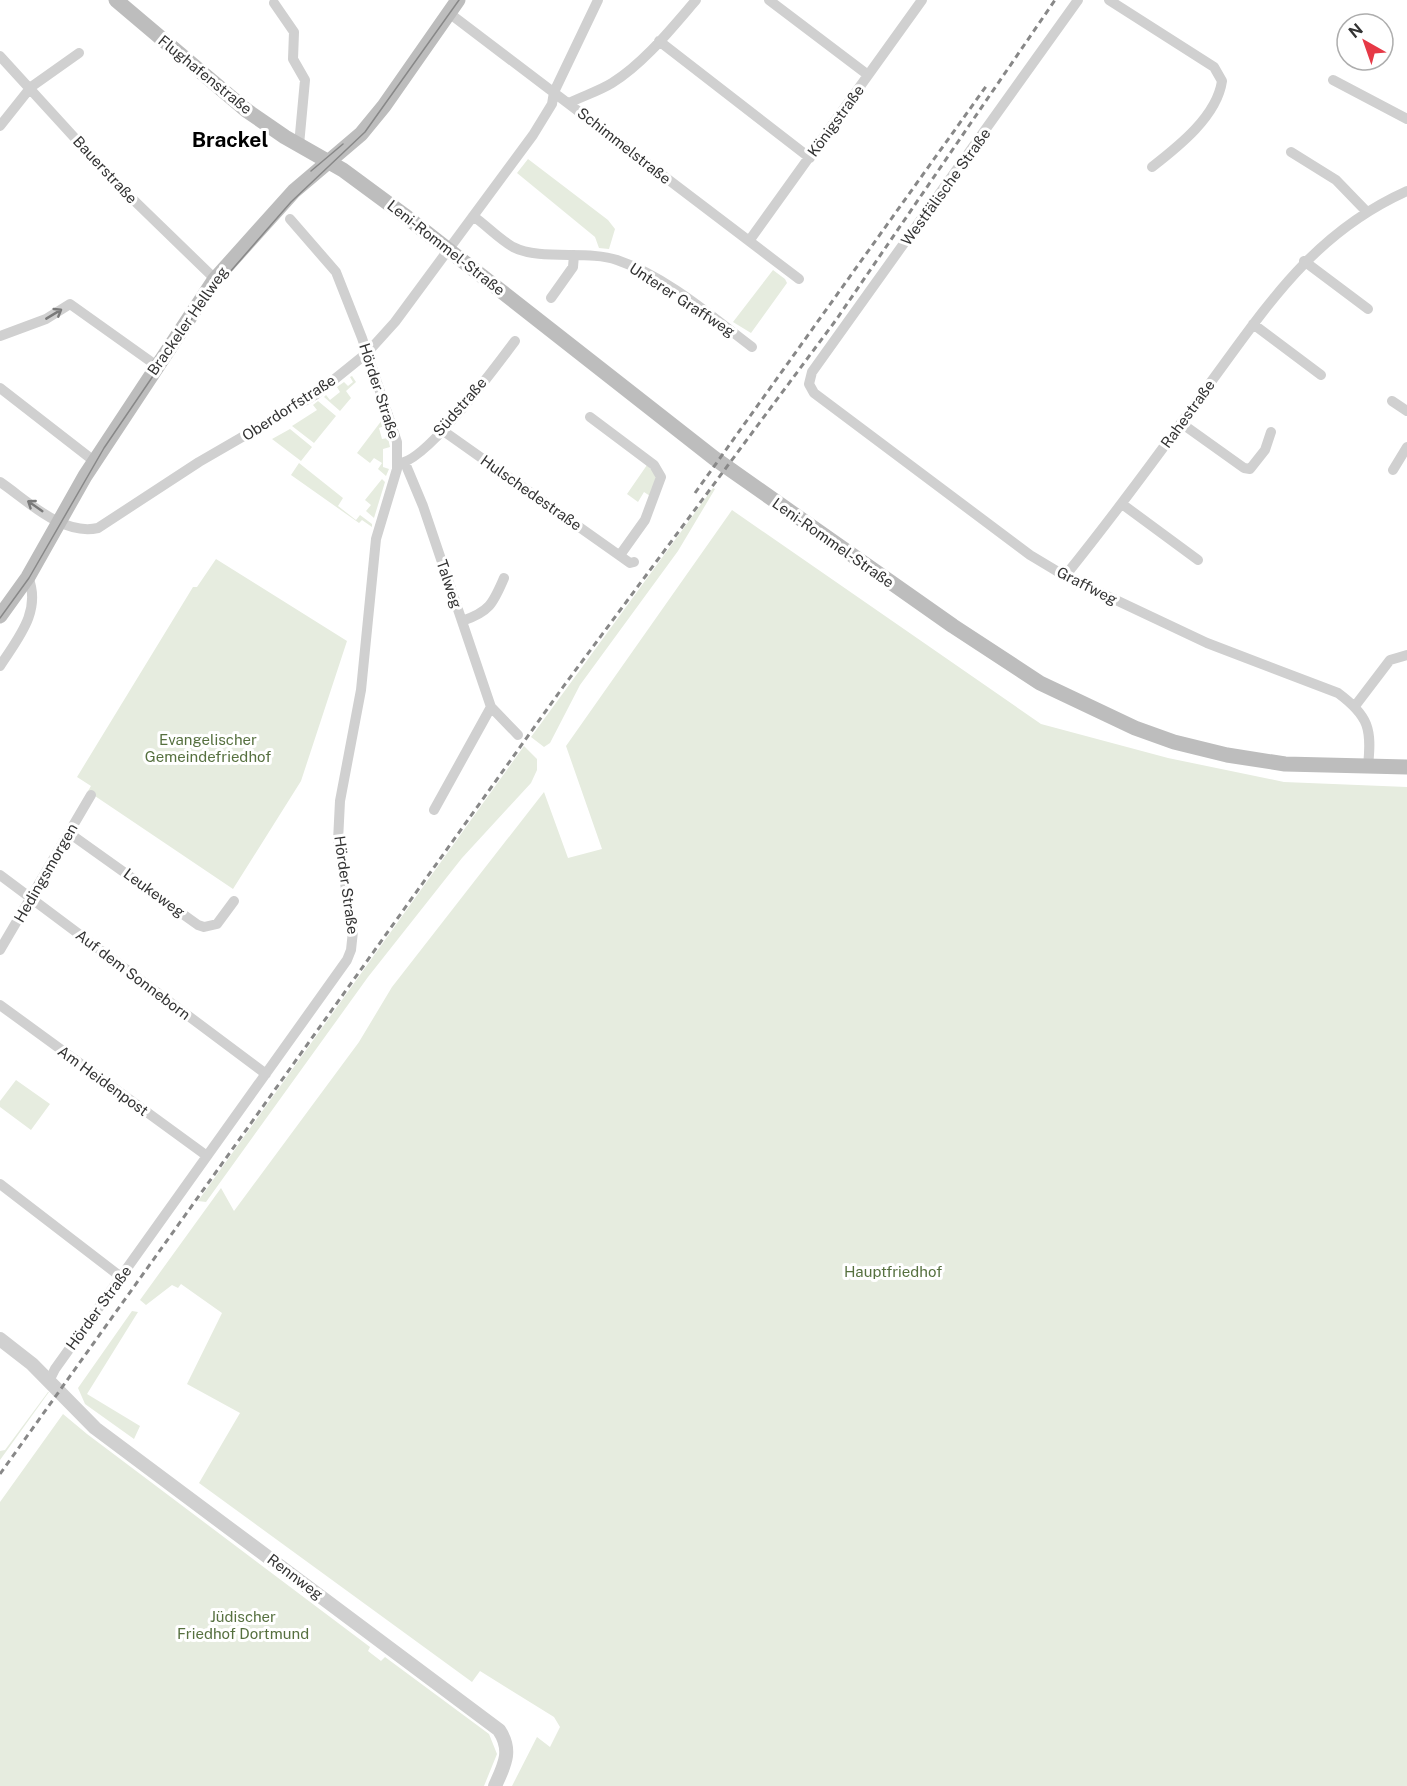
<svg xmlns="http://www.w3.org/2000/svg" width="1407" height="1786" font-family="'Public Sans',sans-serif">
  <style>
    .green { fill: #e6ecdf }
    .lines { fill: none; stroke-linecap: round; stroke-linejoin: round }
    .minor { stroke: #d0d0d0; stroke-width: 10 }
    .tertiary { stroke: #d0d0d0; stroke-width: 14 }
    .secondary { stroke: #bdbdbd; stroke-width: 15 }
    .tram { stroke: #888; stroke-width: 1.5 }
    .rail { stroke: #888; stroke-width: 3; stroke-dasharray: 6 4.5; stroke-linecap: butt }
    .oneway { stroke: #7a7a7a }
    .labels { text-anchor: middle; stroke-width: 6; stroke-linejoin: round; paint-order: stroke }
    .street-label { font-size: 15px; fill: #333; stroke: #fff }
    .park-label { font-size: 15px; fill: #56703f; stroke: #fff }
    .district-label { font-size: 21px; font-weight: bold; fill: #000; stroke: #fff }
  </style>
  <rect width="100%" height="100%" fill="#fff"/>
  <path class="green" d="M528 159 608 220 615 229 609 249 599 248 595 237 517 173Z
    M773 270 785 279 787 283 751 333 733 322Z
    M352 376 356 382 346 391 351 398 340 411 324 397 326 395 330 400 340 392 337 387 344 382 348 386 353 382 350 377Z
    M318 401 336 416 314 443 292 426 317 410 313 405Z
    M382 420 384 426 379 428 382 439 388 438 390 447 383 449V467L389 469 386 476 378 469 382 463 374 458 370 463 357 453Z
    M290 429 312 447 301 461 272 439Z
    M299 463 343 498 338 506 356 520 360 515 372 524V527L362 520 359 523 291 475Z
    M647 465 657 475 650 496 644 492 638 502 627 494Z
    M382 479 385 482 374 518 366 511 371 505 365 500Z
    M713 488 715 489 678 551 580 685 550 743 544 747 531 737Z
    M732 510 1041 724 1168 758 1284 782 1407 787V1786H512L537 1737 550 1747 560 1727 554 1717 480 1671 472 1682 199 1483 240 1413 187 1384 222 1313 181 1284 178 1288 172 1285 146 1305 140 1300 221 1188 234 1211 359 1042 392 987 544 792 568 858 602 849 566 746Z
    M216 559 347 641 301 781 233 889 92 794 88 791 91 786 77 777 193 587H197Z
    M524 746 537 759V770L531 783 462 858 368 977 206 1202 198 1201Z
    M16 1080 50 1104 31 1130 0 1107V1101Z
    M132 1311 138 1312 87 1394 140 1426 134 1439 85 1404 78 1388Z
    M48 1392H49L0 1460V1451L5 1450Z
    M63 1414 87 1434 370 1647 368 1651 381 1661 385 1657 489 1734 497 1754 484 1786H0V1502Z"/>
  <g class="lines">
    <path class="minor" d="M769 0 868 75
      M1078 0 812 372 809 384 814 393 1030 555 1065 576 1207 643 1338 693C1369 716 1372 729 1368 766
      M1109 0 1214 67 1222 81C1217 116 1179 146 1152 167
      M274 3 294 32 293 59 305 80 299 145
      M449 13 799 279
      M659 41 810 158
      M0 56 115 182 215 279
      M1333 80 1407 119
      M569 103C583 96 599 91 612 83 644 63 671 29 696 0
      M0 126 31 87 79 53
      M1291 152 1336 180 1366 211
      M473 216C486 225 499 239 513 247 540 261 588 250 617 260 667 277 711 316 752 347
      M749 241 922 0
      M1304 261 1368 309
      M551 298 573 267 574 255
      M1253 324 1321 375
      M0 336 46 319 70 304 157 366
      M0 388 94 461
      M1392 401 1407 411
      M590 417 654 465 661 477 645 520 620 555
      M1181 423 1244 468 1250 469 1265 450 1271 432
      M442 430 623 558 630 563 634 562
      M399 463C425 463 497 365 515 341
      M405 463 423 506 491 707 518 735
      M1393 470 1407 447
      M0 482C28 501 62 536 98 528L199 462 315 395 367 353 395 322 533 135 552 104 554 92 598 0
      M1122 504 1198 560
      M1065 576C1115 514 1162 450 1208 386 1267 306 1313 233 1407 191
      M462 621C489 612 493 604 504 578
      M0 666C18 638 42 611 28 577
      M1355 706 1390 660 1407 655
      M434 810 491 707
      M69 833 198 925 204 927 217 924 234 901
      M0 875 266 1074
      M0 950 91 795
      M0 1005 207 1156
      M0 1184 121 1277
      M49 1381 55 1369 347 960 351 950 353 931 338 841 340 801 361 690 376 539 397 469V442L362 338 336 272 290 219"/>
    <path class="tertiary" d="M0 1339 32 1364 95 1428 499 1730C513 1751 504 1766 495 1786"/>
    <path class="secondary" d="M116 0 246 110 285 137 343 170 404 215 714 458 953 626 1040 683 1135 728 1174 742 1227 755 1285 764 1407 767
      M0 616 28 577 85 476 215 279 294 191 361 134 384 106 458 0"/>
    <path class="tram" d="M311 171 343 144
      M0 618 29 578 104 448 202 304 291 202 365 132 459 0"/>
    <path class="rail" d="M695 493 987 85
      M0 1474 563 687 836 320 1055 0"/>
  </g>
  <defs><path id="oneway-shaft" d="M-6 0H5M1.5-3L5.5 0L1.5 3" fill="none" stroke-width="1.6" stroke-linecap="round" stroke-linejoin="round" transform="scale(1.5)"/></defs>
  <g class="oneway">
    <use href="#oneway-shaft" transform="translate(54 314) rotate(-31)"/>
    <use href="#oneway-shaft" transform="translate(35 506) rotate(-145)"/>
  </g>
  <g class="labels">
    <g class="street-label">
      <text transform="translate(205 75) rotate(39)" y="5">Flughafenstraße</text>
      <text transform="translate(836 121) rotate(-54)" y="5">Königstraße</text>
      <text transform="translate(624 146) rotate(38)" y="5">Schimmelstraße</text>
      <text transform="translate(105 170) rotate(47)" y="5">Bauerstraße</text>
      <text transform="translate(946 187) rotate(-54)" y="5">Westfälische Straße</text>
      <text transform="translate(446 248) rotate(38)" y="5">Leni-Rommel-Straße</text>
      <text transform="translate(682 300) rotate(33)" y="5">Unterer Graffweg</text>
      <text transform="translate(188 321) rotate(-55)" y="5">Brackeler Hellweg</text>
      <text transform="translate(379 391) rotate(72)" y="5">Hörder Straße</text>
      <text transform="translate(460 407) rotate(-49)" y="5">Südstraße</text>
      <text transform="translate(289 408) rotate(-33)" y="5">Oberdorfstraße</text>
      <text transform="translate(1188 414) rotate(-54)" y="5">Rahestraße</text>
      <text transform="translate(531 493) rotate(35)" y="5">Hulschedestraße</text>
      <text transform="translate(833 543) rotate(35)" y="5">Leni-Rommel-Straße</text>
      <text transform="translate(449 584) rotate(71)" y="5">Talweg</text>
      <text transform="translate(1087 586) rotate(27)" y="5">Graffweg</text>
      <text transform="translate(46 873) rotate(-60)" y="5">Hedingsmorgen</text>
      <text transform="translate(346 885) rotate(82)" y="5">Hörder Straße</text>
      <text transform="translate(154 893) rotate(36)" y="5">Leukeweg</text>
      <text transform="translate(133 975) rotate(37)" y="5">Auf dem Sonneborn</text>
      <text transform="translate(103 1081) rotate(36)" y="5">Am Heidenpost</text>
      <text transform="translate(99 1308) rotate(-54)" y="5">Hörder Straße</text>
      <text transform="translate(295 1577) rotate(37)" y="5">Rennweg</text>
    </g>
    <g class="park-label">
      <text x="208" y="745">Evangelischer<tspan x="208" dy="17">Gemeindefriedhof</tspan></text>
      <text x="893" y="1277">Hauptfriedhof</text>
      <text x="243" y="1622">Jüdischer<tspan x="243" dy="17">Friedhof Dortmund</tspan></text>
    </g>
    <g class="district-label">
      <text x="230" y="147">Brackel</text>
    </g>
  </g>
  <g transform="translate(1365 42) rotate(320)"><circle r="28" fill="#ffffff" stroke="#adadad" stroke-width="1.5"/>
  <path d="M0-4.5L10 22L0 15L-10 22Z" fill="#e63946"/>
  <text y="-9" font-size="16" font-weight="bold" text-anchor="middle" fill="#333333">N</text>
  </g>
</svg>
